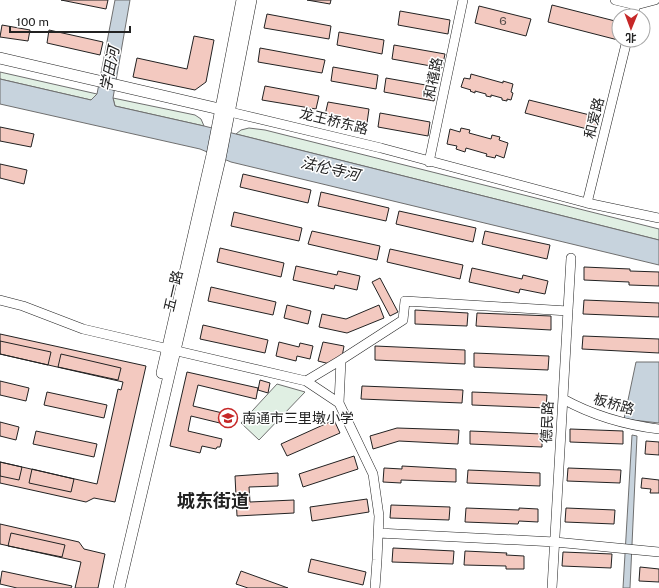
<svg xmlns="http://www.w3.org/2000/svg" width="659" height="588" font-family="'Public Sans','Noto Sans SC',sans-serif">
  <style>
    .green { fill: #e0efe3; stroke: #6f6f6f }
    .water { fill: #c7d3dd; stroke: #6f6f6f }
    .building { fill: #f3c9c0; stroke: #222 }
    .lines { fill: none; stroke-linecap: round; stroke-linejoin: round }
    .minor-casing { stroke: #222; stroke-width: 10 }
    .major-casing { stroke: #222; stroke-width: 12 }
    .minor { stroke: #fff; stroke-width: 9 }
    .major { stroke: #fff; stroke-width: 11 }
    .labels { text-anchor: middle; stroke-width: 3; stroke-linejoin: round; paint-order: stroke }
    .number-label { font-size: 12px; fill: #564c4a }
    .street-label { font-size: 14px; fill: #222; stroke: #fff }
    .poi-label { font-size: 14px; fill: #222; stroke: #fff; text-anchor: start }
    .water-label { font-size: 15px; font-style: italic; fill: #222; stroke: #fff }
    .district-label { font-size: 18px; font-weight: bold; fill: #222; stroke: #fff }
  </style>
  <rect width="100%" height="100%" fill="#fff"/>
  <path class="green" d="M0 72 97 94 91 100 0 79Z
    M113 98 195 115 201 119 204 126 115 106Z
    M249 128 265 130 659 229V240L236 134 241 130Z
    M277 384 305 392 259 440 241 423Z"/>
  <path class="water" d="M115 0H130L113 98 115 106 204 126 659 240V265L231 162 200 149 0 104V79L91 100 97 94Z
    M636 362H659V423L624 419Z
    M632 435 637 436 630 588H623Z"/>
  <path class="building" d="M61 0H108L106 9Z
    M307 0H331L330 4Z
    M552 5 619 22 618 40 548 22Z
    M479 6 531 19 526 36 475 23Z
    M400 11 450 20 448 34 398 25Z
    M267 14 331 26 329 39 264 28Z
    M2 25 30 30 28 41 0 37Z
    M49 30 103 42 100 55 47 43Z
    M339 32 384 40 382 54 337 45Z
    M194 36 214 40 206 82 195 90 133 77 137 58 187 69Z
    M394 45 445 54 442 68 392 59Z
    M260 48 325 60 322 73 258 62Z
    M333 67 378 75 376 89 331 81Z
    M471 74 503 83V81L513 84 511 92 513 93 511 100 507 99V101L502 100V98L491 95V97L486 96V94L475 91V93L470 91 471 90 461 87 464 78 470 79Z
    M386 78 437 87 434 101 384 92Z
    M265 86 319 96 316 109 262 100Z
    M529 100 598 117 595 131 525 113Z
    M328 102 369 109 367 123 325 115Z
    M380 113 430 122 428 136 378 127Z
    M0 127 34 134 31 147 0 141Z
    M461 128 470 130 469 133 491 139 492 135 500 137 499 140 508 143 504 158 496 155 495 158 486 156 487 154 466 148 465 152 456 149 457 146 447 144 450 129 460 132Z
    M0 164 27 170 24 184 0 178Z
    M243 174 311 190 308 203 240 187Z
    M321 192 389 208 386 221 318 206Z
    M399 211 476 228 473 242 396 224Z
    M234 212 302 228 299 241 231 226Z
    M312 231 380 246 377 260 308 244Z
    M485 231 550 245 547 259 482 244Z
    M220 248 284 263 281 277 217 262Z
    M390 249 463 265 460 279 387 262Z
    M296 266 337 275 338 271 360 276 357 290 335 285 334 289 293 280Z
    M584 267 630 269V271L659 272V286L629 285V282L584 280Z
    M472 268 522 279 523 275 548 281 545 294 520 289 519 293 469 282Z
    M380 278 398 312 390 316 372 282Z
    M211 287 276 302 273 315 208 301Z
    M584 300 659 303V317L583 314Z
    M287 305 311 311 308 324 284 318Z
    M379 305 384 318 347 333 319 327 322 314 346 319Z
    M415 310 468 313 467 326 415 324Z
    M477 313 551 316V330L476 326Z
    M203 325 268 340 265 353 200 339Z
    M0 334 146 366 115 502 94 498 86 502 0 483V462L97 484 118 389 121 390 123 382 0 354Z
    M583 336 659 339V353L582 349Z
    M0 341 51 352 48 365 0 354Z
    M279 342 299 347 300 343 313 346 310 359 297 356 296 361 276 356Z
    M323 342 344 346 342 357 330 364 318 361Z
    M375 346 465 350V364L375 360Z
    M474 353 549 356 548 370 474 367Z
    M61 354 121 368 118 380 58 367Z
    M187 372 258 388 256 399 198 385 193 406 231 415 228 425 191 416 188 431 222 439 220 447H217L216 449 202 446 200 453 170 446Z
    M260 380 270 383 268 393 258 390Z
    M0 381 29 388 26 401 0 395Z
    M362 386 463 390 462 403 361 399Z
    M47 392 107 405 104 418 44 405Z
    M472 392 547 395 546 408 472 405Z
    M334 420 340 433 287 456 281 444Z
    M0 422 19 427 16 440 0 436Z
    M397 428 459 430 458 444 399 441 373 449 370 436Z
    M570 429 623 431V444L570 442Z
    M36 431 97 444 94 457 33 444Z
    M470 431 542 434V447L470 444Z
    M646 441 659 442V455L645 454Z
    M354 456 358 469 303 487 299 474Z
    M0 462 22 467 19 480 0 476Z
    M402 466 456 469V482L401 480V483L383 482 384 468 402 469Z
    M568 468 621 470 620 483 567 481Z
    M32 469 74 479 71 492 29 483Z
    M468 470 540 473V486L467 483Z
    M278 473V486L249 487 250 502 294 500V513L237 516 235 476Z
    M642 478 659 480V493H650L651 489 641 488Z
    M367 499 369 512 312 521 310 507Z
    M391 505 450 507 449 520 390 518Z
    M466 508 519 510V508L538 509V522L519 521 518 524 465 522Z
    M566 508 615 510 614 524 565 522Z
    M0 524 79 542 84 549 105 554 98 588H75L81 562 0 544Z
    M11 533 65 545 62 557 8 546Z
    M393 548 454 551 453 564 392 562Z
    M465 551 507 553 506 555 524 556V569H506V566L464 565Z
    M563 552 612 554 611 568 562 566Z
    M311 559 366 572 363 585 308 572Z
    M640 567 659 569V582L639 581Z
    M2 571 72 586 71 588H17L0 584Z
    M241 571 288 588H248L236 584Z"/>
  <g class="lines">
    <g class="minor-casing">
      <path id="minor" d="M615 0 636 5 655 0
        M633 16 637 0
        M230 112 381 148 587 203 659 218
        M429 162 463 0
        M587 203 627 40
        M0 300 23 306 83 329 306 381 339 403
        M341 360 403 320 405 301 568 311
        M306 381 341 360 339 403 373 474 379 516 377 560 375 588
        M563 399C592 415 626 425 659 429
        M378 533 555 542 659 552
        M552 588 571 258"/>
    </g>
    <g class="major-casing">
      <path id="major" d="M0 58 228 111
        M162 373 212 155 242 0
        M119 588 220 159 251 0"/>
    </g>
    <use href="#minor" class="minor"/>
    <use href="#major" class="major"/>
  </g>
  <defs>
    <g id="school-ring" transform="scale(1)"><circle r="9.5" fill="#fff" stroke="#c62828" stroke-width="1.5"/><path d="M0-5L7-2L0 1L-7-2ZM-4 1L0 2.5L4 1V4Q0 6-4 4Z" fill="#c62828"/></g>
  </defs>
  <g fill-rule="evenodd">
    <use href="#school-ring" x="228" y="418"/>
  </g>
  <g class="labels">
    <g class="number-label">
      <text x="503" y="25">6</text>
    </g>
    <g class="street-label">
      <text transform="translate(433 78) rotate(-78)" y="5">和禧路</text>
      <text transform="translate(594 118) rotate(-76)" y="5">和爱路</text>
      <text transform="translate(334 121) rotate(14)" y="5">龙王桥东路</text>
      <text transform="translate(173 291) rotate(-77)" y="5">五一路</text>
      <text transform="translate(614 404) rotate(16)" y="5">板桥路</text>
      <text transform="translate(547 422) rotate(-87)" y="5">德民路</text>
    </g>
    <g class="poi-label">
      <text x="242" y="423">南通市三里墩小学</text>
    </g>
    <g class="water-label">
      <text transform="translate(110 69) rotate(-79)" y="5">学田河</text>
      <text transform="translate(330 169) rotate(13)" y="5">法伦寺河</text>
    </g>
    <g class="district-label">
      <text x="213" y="507">城东街道</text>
    </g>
  </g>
  <g transform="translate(631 28) rotate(181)"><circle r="19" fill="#ffffff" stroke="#a7a7a7"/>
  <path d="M0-3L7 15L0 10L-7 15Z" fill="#c62828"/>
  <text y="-6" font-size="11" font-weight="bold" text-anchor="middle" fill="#222222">北</text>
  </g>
  <path d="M10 26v6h120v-6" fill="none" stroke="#222222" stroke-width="2"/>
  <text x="16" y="26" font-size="12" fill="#222222" stroke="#ffffff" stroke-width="3" paint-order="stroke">100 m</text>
</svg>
